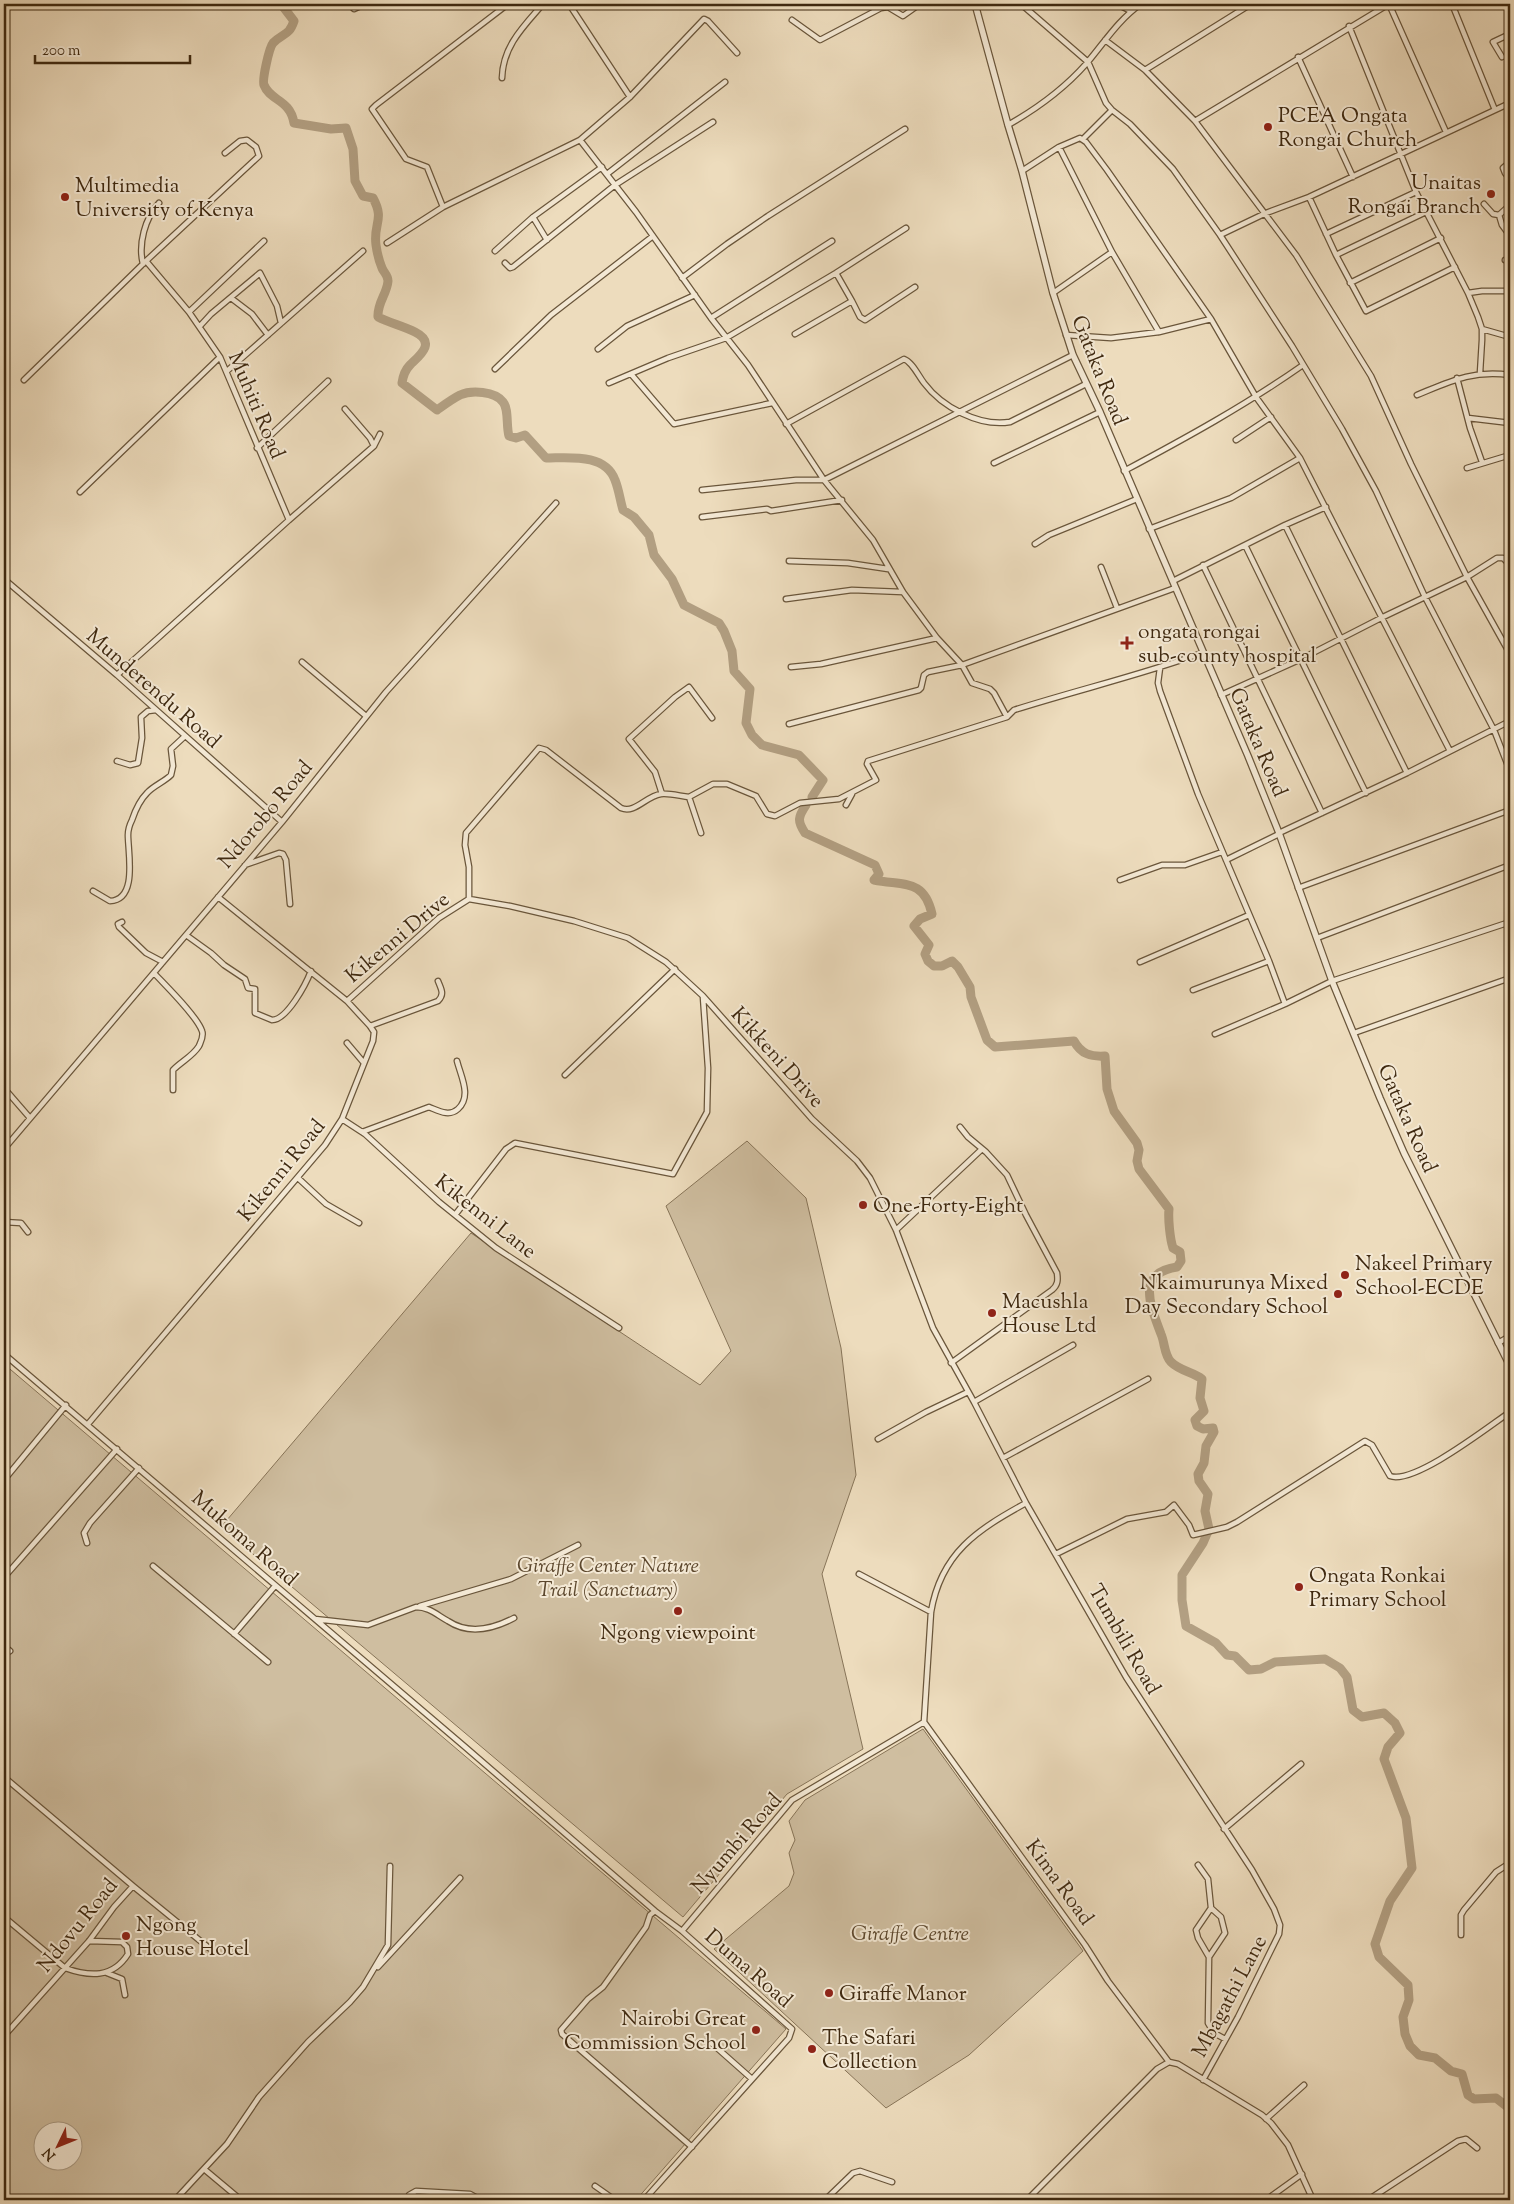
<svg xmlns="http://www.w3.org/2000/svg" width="1514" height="2204" font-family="'Sorts Mill Goudy',serif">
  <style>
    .green { fill: #cfbea0; stroke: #877458; fill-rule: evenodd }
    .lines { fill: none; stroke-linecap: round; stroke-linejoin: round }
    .river { stroke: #b29f82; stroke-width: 9 }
    .minor-casing { stroke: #6a563b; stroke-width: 7 }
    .tertiary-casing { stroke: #6a563b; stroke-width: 8 }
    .minor { stroke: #f3e8d4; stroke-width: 4.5 }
    .tertiary { stroke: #f3e8d4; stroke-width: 5.5 }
    .poi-dot { fill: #8f2418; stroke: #f3e8d4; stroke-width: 2 }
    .labels { text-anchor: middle; stroke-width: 4; stroke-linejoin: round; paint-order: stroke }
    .poi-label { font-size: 21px; fill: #3f2910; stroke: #f3e8d4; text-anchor: start }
    .street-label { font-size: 21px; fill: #3f2910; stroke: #f3e8d4 }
    .park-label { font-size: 21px; font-style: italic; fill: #5c472d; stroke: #f3e8d4 }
  </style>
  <rect width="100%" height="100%" fill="#eddcbd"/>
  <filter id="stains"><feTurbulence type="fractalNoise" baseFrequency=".004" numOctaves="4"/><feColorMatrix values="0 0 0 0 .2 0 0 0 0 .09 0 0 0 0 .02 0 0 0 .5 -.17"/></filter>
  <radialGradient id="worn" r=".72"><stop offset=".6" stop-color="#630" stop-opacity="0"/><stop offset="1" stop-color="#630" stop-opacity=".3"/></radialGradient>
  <path class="green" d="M747 1141 806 1198 841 1348 856 1475 822 1574 863 1749 787 1794 683 1917 221 1527 471 1233 700 1385 731 1351 666 1206Z
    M4 1364 786 2029 636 2200H4ZM42 2132H72V2162H42Z
    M923 1729 1083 1951 969 2055 886 2108 714 1949 789 1886 794 1873 789 1853 795 1840 789 1821 805 1800Z"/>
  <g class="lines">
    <path class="river" d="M281 4 294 21C289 36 283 33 273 43 269 48 262 80 264 85 270 101 290 99 294 123L331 129 346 128 353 149 355 181 363 196 373 198C385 220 373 223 376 245 377 252 379 261 382 268 384 273 388 275 388 281 387 294 377 303 378 317 390 323 403 326 415 332 437 343 419 356 410 365 405 370 403 376 402 383L437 410C444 405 452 399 460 395 471 390 495 391 503 402 509 409 506 426 509 436L516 438 525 435 546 458C569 458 605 453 615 480 619 490 620 500 623 510L634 517 649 535 654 555 672 579 684 605 719 623 724 631 732 651 734 671 750 689 746 723 752 735 762 745 799 755 823 780 812 797
      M806 805C798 817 797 821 805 833L875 865 879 874 874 880C903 886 924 878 932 914L920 919 914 926 929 945 925 954 928 961 934 966H942L952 961 958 967 970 987 971 997 987 1040 995 1047 1074 1041C1081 1054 1091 1057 1105 1056L1107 1089 1114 1111 1137 1143 1139 1150 1137 1161 1139 1169 1169 1209C1168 1219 1170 1239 1173 1248L1180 1252 1181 1261 1177 1267C1135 1273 1151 1307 1161 1334 1165 1343 1164 1355 1171 1362 1180 1371 1193 1372 1202 1379L1200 1398 1204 1411 1195 1420 1197 1426 1203 1429 1213 1428 1214 1432 1206 1446 1204 1463 1198 1474 1199 1481 1208 1494 1205 1511 1209 1529 1203 1543 1182 1575V1600L1186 1626 1216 1643 1227 1655 1235 1656 1249 1670 1261 1669 1275 1662 1325 1659 1340 1668 1347 1677 1353 1710 1362 1717 1384 1713 1395 1723 1400 1733 1388 1747 1384 1759 1406 1818 1412 1868 1390 1901 1375 1944 1379 1957 1408 1985 1409 2000 1403 2017 1405 2034 1410 2046 1419 2055 1435 2058 1451 2071 1462 2074 1468 2095 1474 2099 1496 2098 1510 2109"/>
    <g class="minor-casing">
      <path id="minor" d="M349 4 354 9 365 4
        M569 4 630 97
        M1021 4 1088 62 1106 103 1112 110 1130 124 1173 169 1220 235 1292 346 1342 429 1376 491 1425 597 1494 730 1510 771
        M1117 4 1131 11
        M1452 4 1495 110
        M792 20 820 40 881 8 888 7 903 16 920 4
        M1349 26 1416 192 1468 293 1478 317 1482 329V340L1480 373
        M1105 40 1145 70 1195 121 1296 255 1371 376 1411 464 1467 577 1510 654
        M1298 57 1353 177
        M1502 57 1493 42 1510 34
        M1145 70 1251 4
        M502 78C503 46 523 27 543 4
        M1195 121 1389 4 1446 132
        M1008 125C1038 108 1063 90 1086 64 1104 43 1118 20 1141 4
        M1083 139 1112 110
        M580 140 636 212 711 318 748 365 824 480 873 540 903 592 937 638 962 665 972 683 990 689 994 693 1007 717
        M1059 147 1112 252 1159 332
        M1510 162 1503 168 1505 173 1510 179
        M1022 171 1059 147 1080 138 1086 142 1107 170 1211 319 1256 397 1300 458 1450 751
        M607 174 725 82
        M1309 197 1336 255 1428 211
        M1484 204 1493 214 1499 215 1502 225 1510 236
        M443 207 427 167 406 159 372 109 376 105 508 4
        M1499 215 1510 205
        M533 217 547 240
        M1326 234 1416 192
        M1220 235 1266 213 1309 197 1510 103
        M387 243 443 207 580 140 630 97 704 19 708 21 737 53
        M495 251 533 217 602 167
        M1336 255 1366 311 1455 267
        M1505 260 1510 261
        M146 261 259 156 256 147 247 140 240 141 225 153
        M505 263 510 268 513 267 615 185 713 122
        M143 264C138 244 145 218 159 203
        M682 278 727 244 768 216 905 129
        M1350 283 1441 238
        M1053 293 1112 252
        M1468 293 1482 291H1510
        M231 298 252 314 268 335
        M852 301 860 317 865 320 915 287
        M189 312 264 241
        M711 318 832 241
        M200 326 211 314 260 273 277 306 281 323
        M1482 329 1510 337
        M795 334 852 301 836 273
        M1066 335 1111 338 1159 332 1211 319
        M598 349 627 326 695 295
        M495 369 551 315 653 236
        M227 371 363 251
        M631 374 674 424 772 403
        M1457 378 1470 428 1482 462
        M24 380 146 261 189 312 220 357 289 520 117 675
        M609 383 668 358 726 338 836 273 906 228
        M1417 395C1451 381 1472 370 1510 375
        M345 409 370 438 374 446
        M1468 418 1510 423
        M786 424 904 359C912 362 918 375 924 383 942 407 979 427 1010 422L1086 384
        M1236 440 1271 417
        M257 448 328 381
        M994 463 1100 412
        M1467 468 1510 455
        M1124 471C1186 438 1246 405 1303 365
        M702 490 796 480H824L1073 355
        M80 492 220 357
        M702 517 767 509 771 511 842 500
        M289 520 374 446 380 434
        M1285 525 1407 773
        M1149 529 1231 498 1300 458
        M1035 544 1049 535 1137 499
        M1245 545 1366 793
        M789 561 848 563 888 569
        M1203 565 1322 813
        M1101 567 1117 608
        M4 579 117 675 282 822
        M1173 581 1285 525 1326 507
        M786 599 852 590 903 592
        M302 662 366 716
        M791 667 821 664 937 638
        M1160 668 1158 683 1160 691 1198 794 1269 961 1285 1004
        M1221 695 1301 659 1383 617 1467 577 1497 558H1503L1510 565
        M789 724 919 690 921 688 924 675 928 672 962 665 1175 588
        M117 761 130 765 138 763 142 738 141 717 148 711 156 710
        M662 794 655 772 629 739 675 697 689 687 712 718
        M689 797 713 784H727L756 796 767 814 775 816 800 803 839 799 876 780 867 764 868 761 1007 717 1014 710C1077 690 1141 675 1202 653
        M846 805 852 794
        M1279 833 1407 773 1510 721
        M1226 860 1279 834
        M245 865 279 853 283 854 286 860 290 904
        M1120 880 1162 865H1185L1222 852
        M1298 888 1510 810
        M93 891 110 901C138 900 128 853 128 835 128 830 130 824 132 820 135 811 140 800 147 793 153 786 164 782 171 775L173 766 171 749 185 736
        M469 899 510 906 574 921 628 938 666 962 703 996 812 1119 857 1161 870 1178 896 1230 933 1328 974 1402 1026 1503 1126 1677 1252 1870 1274 1909 1280 1925 1279 1934 1238 2017 1203 2080
        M469 899V867L465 845 466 833 539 748 546 750 621 808C635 814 646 796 661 794 669 793 680 796 689 797L701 833
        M122 922 118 924 119 927 146 953 163 962
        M186 935 211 953 224 965 245 979 248 988 255 989V1013L272 1020C287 1020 306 984 311 971
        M1317 938 1510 865
        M1140 962 1249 915
        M154 973C166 986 197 1016 202 1031 204 1036 201 1041 199 1046 193 1056 182 1061 173 1070V1090
        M1193 990 1269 961
        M347 1001 439 918 469 899
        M370 1026 438 1001C445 994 441 989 438 981
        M1354 1033 1510 978
        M1215 1034 1285 1004 1332 981 1510 922
        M347 1043 364 1063
        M565 1075 675 969
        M4 1088 30 1118
        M342 1119 365 1134 439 1202 496 1248 619 1328
        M362 1132 429 1107C439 1111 449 1117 458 1109 472 1096 461 1077 457 1061
        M4 1149 282 822 386 692 556 503
        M298 1178 326 1204 359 1223
        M455 1215 506 1149 515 1143 673 1174 707 1112 708 1068 703 997
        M4 1222 21 1223 28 1232
        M896 1230 982 1149
        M1498 1343 1510 1336
        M4 1354 464 1746 655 1911
        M951 1363 1052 1290C1058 1285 1058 1280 1057 1273L1026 1215 1007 1175 986 1152 968 1137 960 1127
        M974 1402 1073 1345
        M88 1424 325 1145 342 1119 373 1041 374 1032 370 1026 347 1001 218 897
        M878 1439 926 1412 968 1392
        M1003 1458 1148 1379
        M4 1480 66 1405
        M87 1543 84 1533 90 1523 139 1468
        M1056 1554 1127 1519 1166 1512 1174 1505 1189 1525 1193 1535 1227 1527 1237 1522 1365 1441 1372 1445 1390 1476C1414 1485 1488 1427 1510 1412
        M153 1566 268 1662
        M7 1574 117 1449
        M859 1574 931 1612
        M420 1606 511 1579 578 1545
        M315 1619 368 1625 416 1607C429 1607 437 1615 448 1621 469 1635 493 1629 514 1618
        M234 1634 275 1586
        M4 1646 10 1651
        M924 1722 1085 1945 1108 1981 1169 2062
        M924 1722 931 1612C941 1553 977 1530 1026 1503
        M4 1777 133 1886 114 1907 89 1941 4 2036
        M1224 1829 1301 1764
        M1198 1865 1208 1879 1211 1908 1196 1930 1198 1938 1209 1957 1208 2023 1214 2033 1225 2039
        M133 1886 209 1948
        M4 1917 65 1968C90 1977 113 1978 128 1954L127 1947 122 1942 89 1941
        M682 1931 792 1800 924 1722
        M1461 1935V1915L1464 1910 1496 1872 1510 1863
        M1209 1957 1225 1933 1221 1917 1211 1908
        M378 1967 460 1878
        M107 1973 122 1979 125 1995
        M708 2040 752 2079
        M1266 2119 1304 2085
        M204 2169 241 2200
        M595 2186 615 2200
        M175 2200 227 2144 259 2097 308 2042 350 2002 363 1987 388 1945 390 1866
        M407 2200 409 2195 416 2191 470 2194 481 2200
        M644 2200 789 2038 792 2029 682 1931 655 1911 650 1915 646 1927 603 1987 588 1999 561 2030 562 2034 692 2147
        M825 2200 853 2173 860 2171 892 2182
        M1027 2200 1157 2069 1169 2062 1178 2064 1262 2115 1271 2123 1288 2145 1313 2200
        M1266 2200 1302 2174
        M1368 2200 1458 2141 1466 2139 1477 2148"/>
    </g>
    <g class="tertiary-casing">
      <path id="tertiary" d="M975 4 1008 125 1022 171 1053 293 1073 355 1100 412 1248 756 1279 833 1332 981 1380 1098 1404 1153 1510 1366"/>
    </g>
    <use href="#minor" class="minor"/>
    <use href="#tertiary" class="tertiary"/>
  </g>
  <g class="poi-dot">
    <circle cx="1268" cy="127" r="5"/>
    <circle cx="1491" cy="194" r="5"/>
    <circle cx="65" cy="197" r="5"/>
    <path d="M1124.5 635.5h5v5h5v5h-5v5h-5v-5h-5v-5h5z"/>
    <circle cx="863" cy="1205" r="5"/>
    <circle cx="1345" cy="1275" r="5"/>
    <circle cx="1338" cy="1294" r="5"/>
    <circle cx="992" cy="1313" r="5"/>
    <circle cx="1299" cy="1587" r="5"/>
    <circle cx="678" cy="1611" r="5"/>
    <circle cx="126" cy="1936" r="5"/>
    <circle cx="829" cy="1993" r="5"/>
    <circle cx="756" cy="2030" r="5"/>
    <circle cx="812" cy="2049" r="5"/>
  </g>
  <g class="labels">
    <g class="poi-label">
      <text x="1278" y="122">PCEA Ongata<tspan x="1278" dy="24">Rongai Church</tspan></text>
      <text x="1481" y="189" text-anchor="end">Unaitas<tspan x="1481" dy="24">Rongai Branch</tspan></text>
      <text x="75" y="192">Multimedia<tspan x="75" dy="24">University of Kenya</tspan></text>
      <text x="1138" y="638">ongata rongai<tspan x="1138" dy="24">sub-county hospital</tspan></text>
      <text x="873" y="1212">One-Forty-Eight</text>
      <text x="1355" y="1270">Nakeel Primary<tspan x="1355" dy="24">School-ECDE</tspan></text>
      <text x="1328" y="1289" text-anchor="end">Nkaimurunya Mixed<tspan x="1328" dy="24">Day Secondary School</tspan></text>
      <text x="1002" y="1308">Macushla<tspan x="1002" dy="24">House Ltd</tspan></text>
      <text x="1309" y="1582">Ongata Ronkai<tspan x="1309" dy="24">Primary School</tspan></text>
      <text x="678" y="1639" text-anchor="middle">Ngong viewpoint</text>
      <text x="136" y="1931">Ngong<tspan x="136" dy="24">House Hotel</tspan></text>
      <text x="839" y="2000">Giraffe Manor</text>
      <text x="746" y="2025" text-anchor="end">Nairobi Great<tspan x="746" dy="24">Commission School</tspan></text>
      <text x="822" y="2044">The Safari<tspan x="822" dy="24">Collection</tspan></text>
    </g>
    <g class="street-label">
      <text transform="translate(1100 370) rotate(68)" y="7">Gataka Road</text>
      <text transform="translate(257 405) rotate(67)" y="7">Muhiti Road</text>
      <text transform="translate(154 688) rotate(41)" y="7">Munderendu Road</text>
      <text transform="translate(1259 742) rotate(67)" y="7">Gataka Road</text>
      <text transform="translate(265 814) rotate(-50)" y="7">Ndorobo Road</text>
      <text transform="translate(397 937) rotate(-40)" y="7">Kikenni Drive</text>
      <text transform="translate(778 1057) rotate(48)" y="7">Kikkeni Drive</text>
      <text transform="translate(1408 1118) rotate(66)" y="7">Gataka Road</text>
      <text transform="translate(281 1170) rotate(-51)" y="7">Kikenni Road</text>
      <text transform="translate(486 1216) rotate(38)" y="7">Kikenni Lane</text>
      <text transform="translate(245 1538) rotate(41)" y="7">Mukoma Road</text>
      <text transform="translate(1125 1639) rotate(60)" y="7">Tumbili Road</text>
      <text transform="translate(736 1843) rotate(-49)" y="7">Nyumbi Road</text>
      <text transform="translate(1060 1882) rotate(54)" y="7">Kima Road</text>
      <text transform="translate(77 1925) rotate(-51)" y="7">Ndovu Road</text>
      <text transform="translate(749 1968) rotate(41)" y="7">Duma Road</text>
      <text transform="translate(1229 1996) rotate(-62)" y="7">Mbagathi Lane</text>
    </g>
    <g class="park-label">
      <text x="608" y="1572">Giraffe Center Nature<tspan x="608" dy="24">Trail (Sanctuary)</tspan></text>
      <text x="910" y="1940">Giraffe Centre</text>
    </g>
  </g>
  <rect width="1514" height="2204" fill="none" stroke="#eddcbd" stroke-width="20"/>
  <rect x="5" y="5" width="1504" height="2194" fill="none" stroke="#3f2910" stroke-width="2.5"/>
  <rect x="10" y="10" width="1494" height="2184" fill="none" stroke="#3f2910"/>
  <g transform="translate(58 2146) rotate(227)"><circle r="24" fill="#f3e8d4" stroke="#ab9c86"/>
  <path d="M0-4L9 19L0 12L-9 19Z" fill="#8f2418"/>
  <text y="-8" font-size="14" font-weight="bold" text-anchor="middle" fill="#3f2910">N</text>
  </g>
  <path d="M35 55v8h155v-8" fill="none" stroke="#3f2910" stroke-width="2.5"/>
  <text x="42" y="55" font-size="15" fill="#3f2910" stroke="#f3e8d4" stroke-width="4" paint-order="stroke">200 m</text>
  <rect width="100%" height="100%" filter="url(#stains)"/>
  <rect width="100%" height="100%" fill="url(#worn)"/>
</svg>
